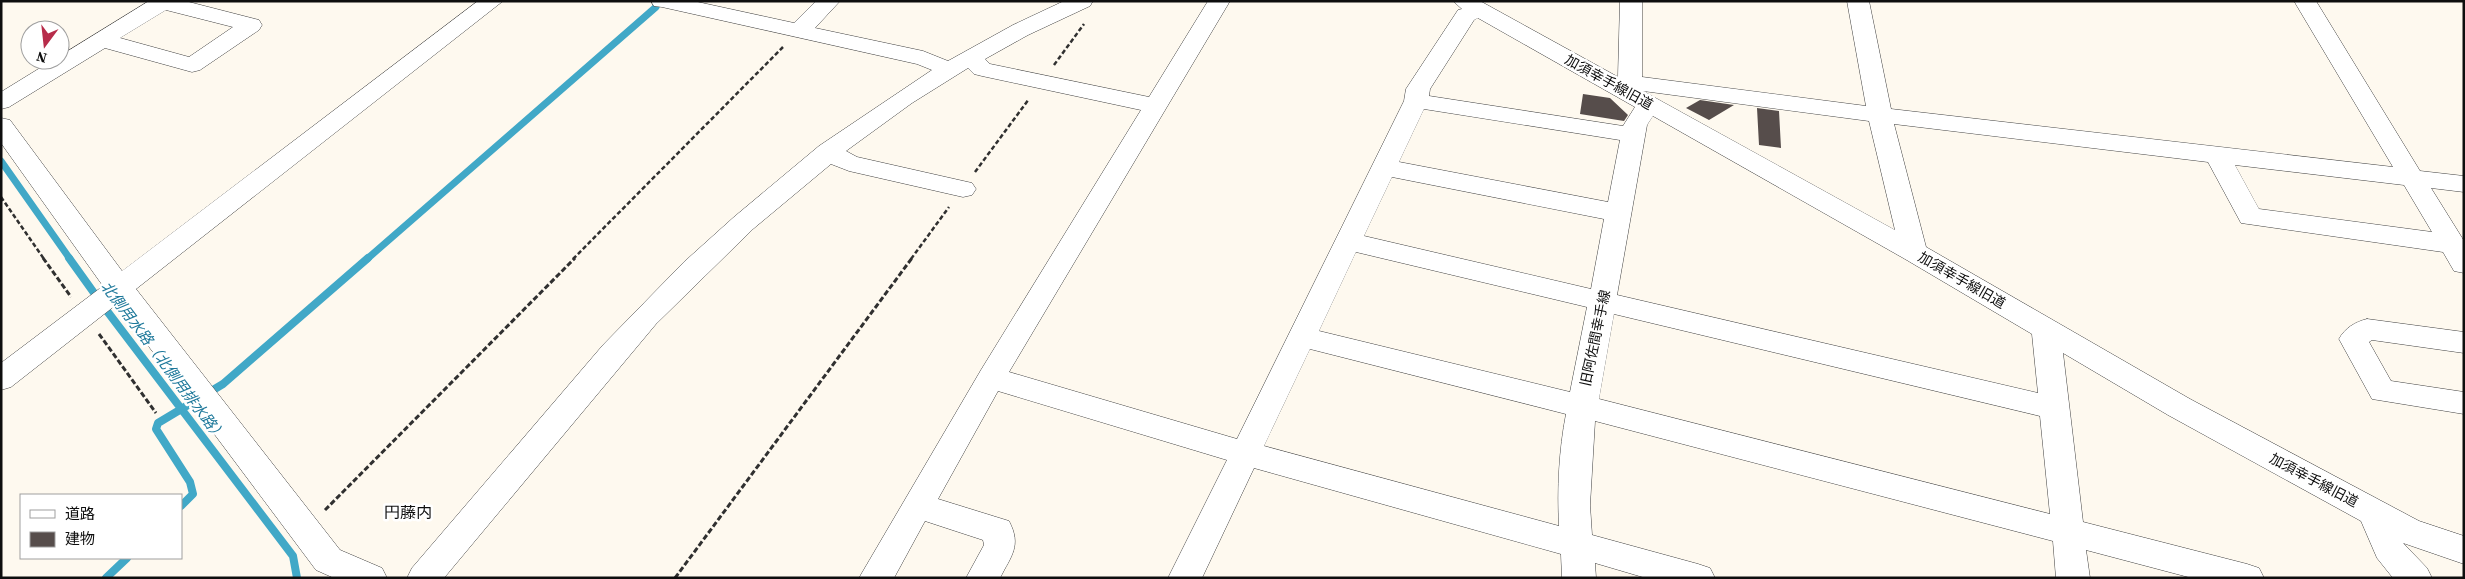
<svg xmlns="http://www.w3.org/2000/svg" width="2465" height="579" font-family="'Source Serif 4','Noto Sans JP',serif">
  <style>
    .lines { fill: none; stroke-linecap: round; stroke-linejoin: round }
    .stream-far1 { stroke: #41a8c7; stroke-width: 7 }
    .stream { stroke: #41a8c7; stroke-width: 8 }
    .building { fill: #564d4b }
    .minor-casing { stroke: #414141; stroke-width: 1 }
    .path-far1 { stroke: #303030; stroke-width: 2.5; stroke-dasharray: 4.5 2.5; stroke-linecap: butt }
    .path { stroke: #303030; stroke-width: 3; stroke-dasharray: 5.5 2.5; stroke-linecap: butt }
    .minor { fill: #fff; fill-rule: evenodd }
    .labels { text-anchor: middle; stroke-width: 5; stroke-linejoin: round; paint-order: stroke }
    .street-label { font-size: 14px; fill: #0e0e0e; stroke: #fff }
    .water-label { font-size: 15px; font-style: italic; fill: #1d789a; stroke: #fff }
    .quarter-label { font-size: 16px; fill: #0e0e0e; stroke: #fff }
  </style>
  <rect width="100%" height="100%" fill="#fef9ef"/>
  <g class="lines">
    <path class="stream-far1" d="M1 161 70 259
      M367 259 656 7"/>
    <path class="stream" d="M69 258 107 311 293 556 297 578
      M181 506 193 494 190 482 156 429 158 423 223 384 368 258
      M106 578 127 558"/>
  </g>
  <path class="building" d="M1583 94 1610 98 1628 115 1624 121 1580 114Z
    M1700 100 1734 105 1709 120 1686 108Z
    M1757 108 1779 111 1781 148 1759 145Z"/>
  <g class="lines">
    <g class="minor-casing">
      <path id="minor" d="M149 1H185L259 20 262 25 259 30 200 70 192 72 105 48 9 107 1 109V92L53 60H60V56ZM166 10 233 27 189 57 120 38Z
        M478 1H503L136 289 340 550 382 568 387 578H334L316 570 117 304 11 387 1 390V363L103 286 1 143V118L10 120 122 271Z
        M651 1H693L794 23 816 1H840L815 28 923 51 948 61 1013 25 1064 1H1093L1090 6 1028 35 985 59 990 64 1149 97 1208 1H1230L1009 372 1237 439 1404 101 1406 89 1458 10 1462 9 1453 1H1480L1618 77 1620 1H1642V77L1866 106 1847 1H1869L1891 109 2393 167 2294 1H2316L2420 171 2464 176V192L2431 188 2464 241V273L2454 271 2443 252 2241 223 2208 162 1894 124 1926 247 2190 399 2419 521 2464 536V564L2403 543 2427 568 2432 578H2393L2377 558 2361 521 2168 415 2063 353 2083 522 2247 564 2259 568 2264 578H2192L2086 550 2090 578H2056L2053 541 1595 421 1590 505 1592 535 1698 564 1710 568 1715 578H1646L1595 563 1596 578H1562L1561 554 1254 468 1202 578H1168L1227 460 998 391 938 499 1009 521C1022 546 1011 556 1000 578H966L984 545 983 540 925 521 894 578H859L981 370 1141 110 982 76 974 74 968 68 912 103 846 151 857 157 972 183 976 189 972 195 963 197 849 171 831 164 753 229 656 324 444 578H407L412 568 603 345 684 262 734 217 819 146 932 70 917 64 662 7 654 6ZM1478 18 1635 107 1623 126 1429 96 1430 89 1474 20ZM1643 91 1869 121 1895 230ZM1424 109 1620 140 1608 202 1399 162ZM1653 116 1905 259 2032 334 2038 393 1617 295 1647 125ZM2235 165 2404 185 2432 232 2259 209ZM1392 177 1604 219 1591 289 1364 236ZM1356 252 1587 307 1570 392 1319 331ZM1614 314 2040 416 2050 514 1599 399ZM1310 349 1566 414C1559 450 1557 489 1559 526L1264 446Z
        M2367 319 2464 332V353L2372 340 2369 342 2391 381 2464 392V414L2372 399 2339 339C2345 328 2355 322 2367 319Z"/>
    </g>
    <path class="path-far1" d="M1054 65 1084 24
      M975 172 1029 99
      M1 197 44 259
      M573 259 783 47
      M911 259 949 207"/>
    <path class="path" d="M43 258 71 297
      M99 334 156 413
      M325 510 575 258
      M675 578 912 258"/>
    <use href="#minor" class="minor"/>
  </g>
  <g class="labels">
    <g class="street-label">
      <text transform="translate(1609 82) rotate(29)" y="5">加須幸手線旧道</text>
      <text transform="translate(1962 280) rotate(30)" y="5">加須幸手線旧道</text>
      <text transform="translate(1595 338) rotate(-78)" y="5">旧阿佐間幸手線</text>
      <text transform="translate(2314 480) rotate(28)" y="5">加須幸手線旧道</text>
    </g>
    <g class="water-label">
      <text transform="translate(163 361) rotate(53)" y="5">北側用水路（北側用排水路）</text>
    </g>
    <g class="quarter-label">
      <text x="408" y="518">円藤内</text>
    </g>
  </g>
  <rect width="2465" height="579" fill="none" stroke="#0e0e0e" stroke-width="5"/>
  <rect x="20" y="494" width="162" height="65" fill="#ffffff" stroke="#9f9f9f"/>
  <rect x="30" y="510" width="25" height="8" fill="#ffffff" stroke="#9f9f9f"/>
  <text x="65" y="519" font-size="15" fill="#0e0e0e">道路</text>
  <rect x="30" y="532" width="25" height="15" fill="#564d4b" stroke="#9f9f9f"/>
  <text x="65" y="544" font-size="15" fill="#0e0e0e">建物</text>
  <g transform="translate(45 45) rotate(195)"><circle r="24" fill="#ffffff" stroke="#9f9f9f"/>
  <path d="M0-4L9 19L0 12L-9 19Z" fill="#b72c4a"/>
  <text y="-8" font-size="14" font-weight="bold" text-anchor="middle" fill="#0e0e0e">N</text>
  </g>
</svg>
